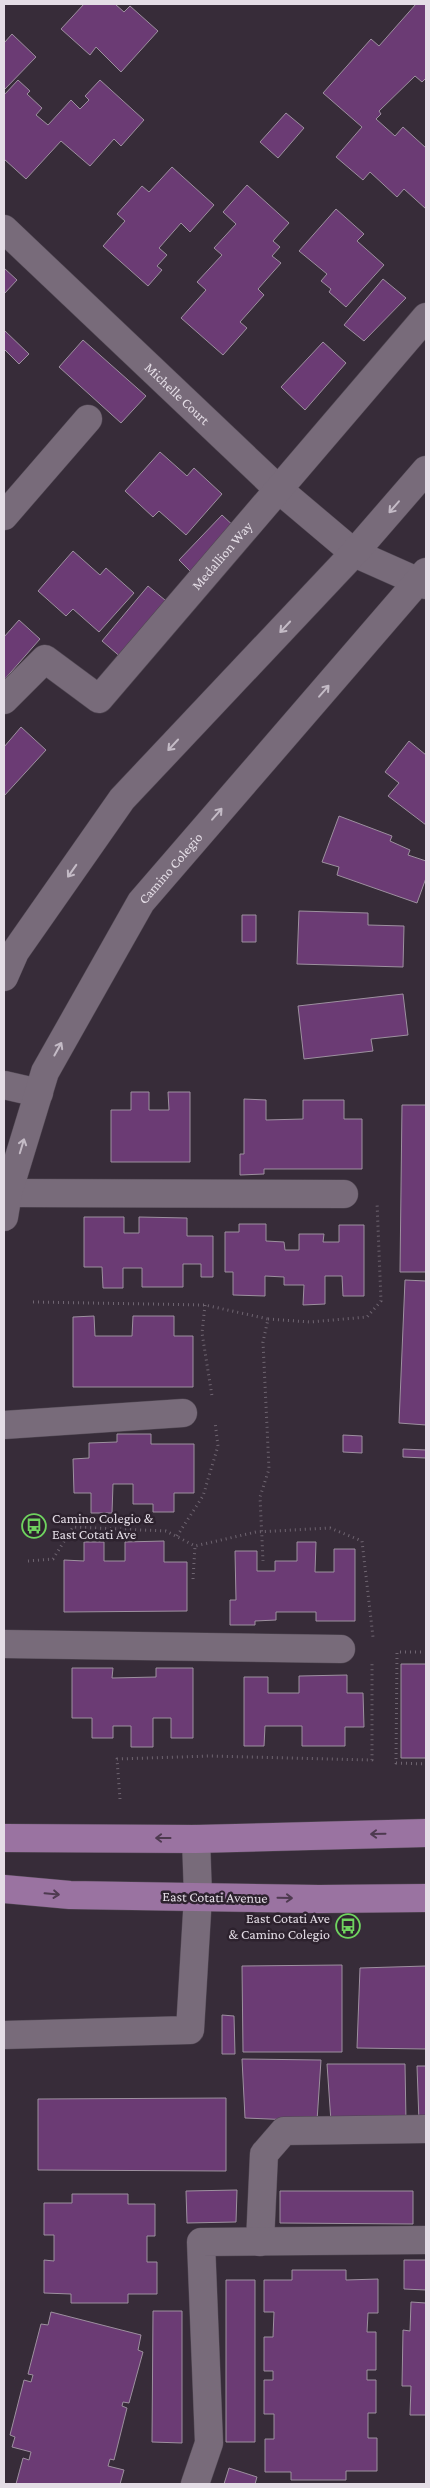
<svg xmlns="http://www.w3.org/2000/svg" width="430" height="2488" font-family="'Crimson Pro',serif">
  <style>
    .building { fill: #6b3b74; stroke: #9d909f }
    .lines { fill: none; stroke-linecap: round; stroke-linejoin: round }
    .minor-casing { stroke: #514853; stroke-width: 29 }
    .major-casing { stroke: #514853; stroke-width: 29 }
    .path { stroke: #6f6571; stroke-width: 3; stroke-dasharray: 1 4; stroke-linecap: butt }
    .minor { stroke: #786b7a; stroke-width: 28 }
    .major { stroke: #9a73a1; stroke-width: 28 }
    .oneway { stroke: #c4bbc6 }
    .oneway2 { stroke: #4e3a50 }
    .labels { text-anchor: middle; stroke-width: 5; stroke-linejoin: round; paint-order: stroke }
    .street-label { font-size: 14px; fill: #e4dde6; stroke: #2d222e }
    .poi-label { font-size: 14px; fill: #e4dde6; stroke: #2d222e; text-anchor: start }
  </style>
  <rect width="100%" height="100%" fill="#372c39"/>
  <path class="building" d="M84 4H115L124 12 130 6 158 31 121 72 96 47 90 55 61 29Z
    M416 4H426V78L422 82 415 76 379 111 381 114 376 119 395 136 403 127 426 148V209L404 189 397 197 370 172 363 180 336 157 362 127 323 93 371 39 379 46Z
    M12 34 36 57 4 90V43Z
    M18 80 30 91 27 94 42 108 36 115 48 125 71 100 80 109 89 100 85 96 100 80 144 120 121 146 114 139 90 166 61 141 26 179 4 159V95Z
    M286 113 304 128 278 158 260 142Z
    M172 167 214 205 190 232 181 223 159 248 167 255 157 266 162 270 148 286 103 246 125 221 117 214 142 186 149 192Z
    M247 185 289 223 273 241 280 247 272 256 281 263 258 289 264 295 240 322 247 328 223 355 181 318 206 290 197 282 222 255 214 248 236 224 223 212Z
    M336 209 364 234 357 241 384 265 346 307 329 292 331 289 321 281 327 274 299 251Z
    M4 268 17 280 4 294Z
    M383 279 406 298 364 341 344 325Z
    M4 330 29 354 19 364 4 349Z
    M83 340 146 396 121 423 59 367Z
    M323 342 346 363 305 410 281 387Z
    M160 452 187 476 194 468 222 494 186 535 159 511 153 517 125 491Z
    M222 515 239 531 195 576 179 560Z
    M73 551 100 575 106 568 134 593 99 632 73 609 66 616 38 591Z
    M148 586 171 605 123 659 102 641Z
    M19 620 40 639 4 680V637Z
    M21 727 46 750 4 796V747Z
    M409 741 426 755V825L388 796 399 783 385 772Z
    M339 816 392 836 390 841 410 850 408 855 426 861V878L417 903 337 875 339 867 322 862Z
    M299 911 368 913V925L404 926 403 967 297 964Z
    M242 915H256V942H242Z
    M403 994 408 1035 371 1039 373 1051 304 1059 298 1006Z
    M131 1092H149V1110H169L168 1092H190V1162H111V1110H131Z
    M244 1099 266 1100V1120L303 1119V1100H344V1119H362V1169H264V1174L240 1175V1154H244Z
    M402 1105H426V1272H400Z
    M84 1217H124V1233H139V1217L187 1218V1236H213V1277H201V1264H183V1287H142V1268H123V1288H103L102 1267H84Z
    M239 1224H266V1241L284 1242 285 1250H299V1234H324L323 1242H339V1225H364V1296H343L342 1276H325V1304L303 1305 304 1285H284V1277L265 1276V1296L233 1295V1272H225V1232H239Z
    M405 1280 426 1281V1425L399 1423Z
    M94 1316 95 1336H132L133 1316H174V1336H193V1387H73V1317Z
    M117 1434H151V1444H194V1493H174V1512H153V1504H133V1484H113L112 1513H91V1493H74L73 1459 89 1458V1443L117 1442Z
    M343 1435 362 1436V1453L343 1452Z
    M403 1449 426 1450V1458L403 1457Z
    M164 1541V1562H187V1611L64 1612V1560L84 1561V1542H104V1561H125V1542Z
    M297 1542H316L315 1572H334V1549H355V1621H316V1612H276V1620L255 1621V1625H230V1600H236L235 1551H257V1571H275V1561H297Z
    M401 1664H426V1758H401Z
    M72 1668H113L112 1678 156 1677V1668H193V1738H171V1718H153V1747H131V1726H113V1738H92V1718H72Z
    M347 1675V1693H363L364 1727H345V1746H302V1726H265L264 1746H244V1677H268V1693H299V1676Z
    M342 1965V2052H243L242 1966Z
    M426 1966V2049L357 2048 360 1968Z
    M222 2015 234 2016 235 2054H222Z
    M242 2059 321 2060 317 2121 245 2118Z
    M327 2064H405L406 2122H331Z
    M417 2066H426V2122H419Z
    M226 2098V2171L38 2170V2099Z
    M237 2190 236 2222 187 2223 186 2191Z
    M280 2191H413V2224L280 2223Z
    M72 2194H128V2204H155V2236H147V2262H157V2294H128V2303H71V2294L44 2293V2260L54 2261V2235H44V2203H72Z
    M404 2260H426V2290L404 2289Z
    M292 2270H346V2280L378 2279V2313H368L367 2332H376V2370H367V2380H376V2413H368V2438H377V2471H346V2480H291V2472H265V2439H274V2414H264V2380H273V2371H264V2337H273L274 2312H264V2280H292Z
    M226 2280H255V2442H226Z
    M411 2302 426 2303V2415H410L411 2386H402L403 2330 410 2331Z
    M153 2311H182V2443L152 2442Z
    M51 2312 141 2335 138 2350 143 2352 129 2403 123 2402 122 2406 127 2408 114 2460 110 2459 108 2466 124 2470 120 2484H16L23 2458 29 2460 31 2452 12 2447 15 2437 10 2435 24 2380 31 2382 33 2375 28 2374 41 2324 48 2325Z
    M229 2468 257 2477 255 2484H224Z"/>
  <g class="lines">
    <g class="minor-casing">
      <g id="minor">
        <path id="s1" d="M4 229 277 488 354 553 426 585"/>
        <path d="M4 516 88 419"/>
        <path id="s2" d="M4 700 45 659 99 699 426 317"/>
        <path d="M4 977 15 952 122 799 354 553 426 470"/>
        <path d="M4 1085 39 1093"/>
        <path d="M8 1193 344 1194"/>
        <path id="s3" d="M4 1217 8 1193 45 1072 141 902 426 572"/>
        <path d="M4 1425 183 1413"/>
        <path d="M4 1644 341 1649"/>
        <path d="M4 2035 190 2030 198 1896 196 1839"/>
        <path d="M260 2242 264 2154 284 2131 426 2129"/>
        <path d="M195 2484 209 2443 201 2242 426 2240"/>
      </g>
    </g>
    <g class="major-casing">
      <path id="major" d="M4 1838 196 1839 426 1833
        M4 1889 70 1895 319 1899 426 1898"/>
    </g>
    <path class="path" d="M33 1302 205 1305 268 1319 263 1342 269 1469 260 1497 263 1561
      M205 1305 202 1333 212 1396
      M268 1319 310 1322 367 1317 381 1301 377 1202
      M177 1536 203 1496 218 1446 215 1422
      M28 1561 53 1559 73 1527 166 1531 195 1546 256 1532 330 1528 362 1541 373 1637
      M193 1579 195 1546
      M426 1652H397L396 1763 426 1764
      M120 1799 117 1759 210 1756 372 1760V1661"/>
    <use href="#minor" class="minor"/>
    <use href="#major" class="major"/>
  </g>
  <defs><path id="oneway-shaft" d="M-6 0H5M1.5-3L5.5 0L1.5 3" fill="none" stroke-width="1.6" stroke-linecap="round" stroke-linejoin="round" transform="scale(1.25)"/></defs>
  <g class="oneway">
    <use href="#oneway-shaft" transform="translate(394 507) rotate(131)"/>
    <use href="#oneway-shaft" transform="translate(285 627) rotate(133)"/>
    <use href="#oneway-shaft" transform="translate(324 691) rotate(-49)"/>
    <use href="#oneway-shaft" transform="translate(173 745) rotate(133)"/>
    <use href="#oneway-shaft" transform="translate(217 814) rotate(-49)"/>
    <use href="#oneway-shaft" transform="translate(72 871) rotate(125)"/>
    <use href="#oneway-shaft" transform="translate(58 1049) rotate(-61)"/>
    <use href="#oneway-shaft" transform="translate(22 1146) rotate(-73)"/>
  </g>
  <g class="oneway2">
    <use href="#oneway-shaft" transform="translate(378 1834) rotate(179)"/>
    <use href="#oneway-shaft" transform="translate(163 1838) rotate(-180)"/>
    <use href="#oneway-shaft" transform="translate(52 1894) rotate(5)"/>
    <use href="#oneway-shaft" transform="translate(285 1898) rotate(1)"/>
  </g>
  <defs>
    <g id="bus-ring" transform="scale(1.25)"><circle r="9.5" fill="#2d222e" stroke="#6fd35f" stroke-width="1.5"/><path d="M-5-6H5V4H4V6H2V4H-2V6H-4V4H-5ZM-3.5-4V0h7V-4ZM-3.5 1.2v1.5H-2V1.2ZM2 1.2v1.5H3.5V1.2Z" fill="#6fd35f"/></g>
  </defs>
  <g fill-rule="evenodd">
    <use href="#bus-ring" x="34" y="1526"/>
    <use href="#bus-ring" x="348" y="1926"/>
  </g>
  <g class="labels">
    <g class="street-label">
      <text dy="5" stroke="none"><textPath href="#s1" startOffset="239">Michelle Court</textPath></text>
      <text dy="5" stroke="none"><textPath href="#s2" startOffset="314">Medallion Way</textPath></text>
      <text dy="5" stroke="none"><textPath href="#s3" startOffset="391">Camino Colegio</textPath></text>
      <text transform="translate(215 1897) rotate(1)" y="5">East Cotati Avenue</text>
    </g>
    <g class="poi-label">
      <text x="52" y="1523">Camino Colegio &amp;<tspan x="52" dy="16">East Cotati Ave</tspan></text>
      <text x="330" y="1923" text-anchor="end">East Cotati Ave<tspan x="330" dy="16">&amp; Camino Colegio</tspan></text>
    </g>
  </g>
  <rect width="430" height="2488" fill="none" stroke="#e4dde6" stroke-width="10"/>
</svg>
